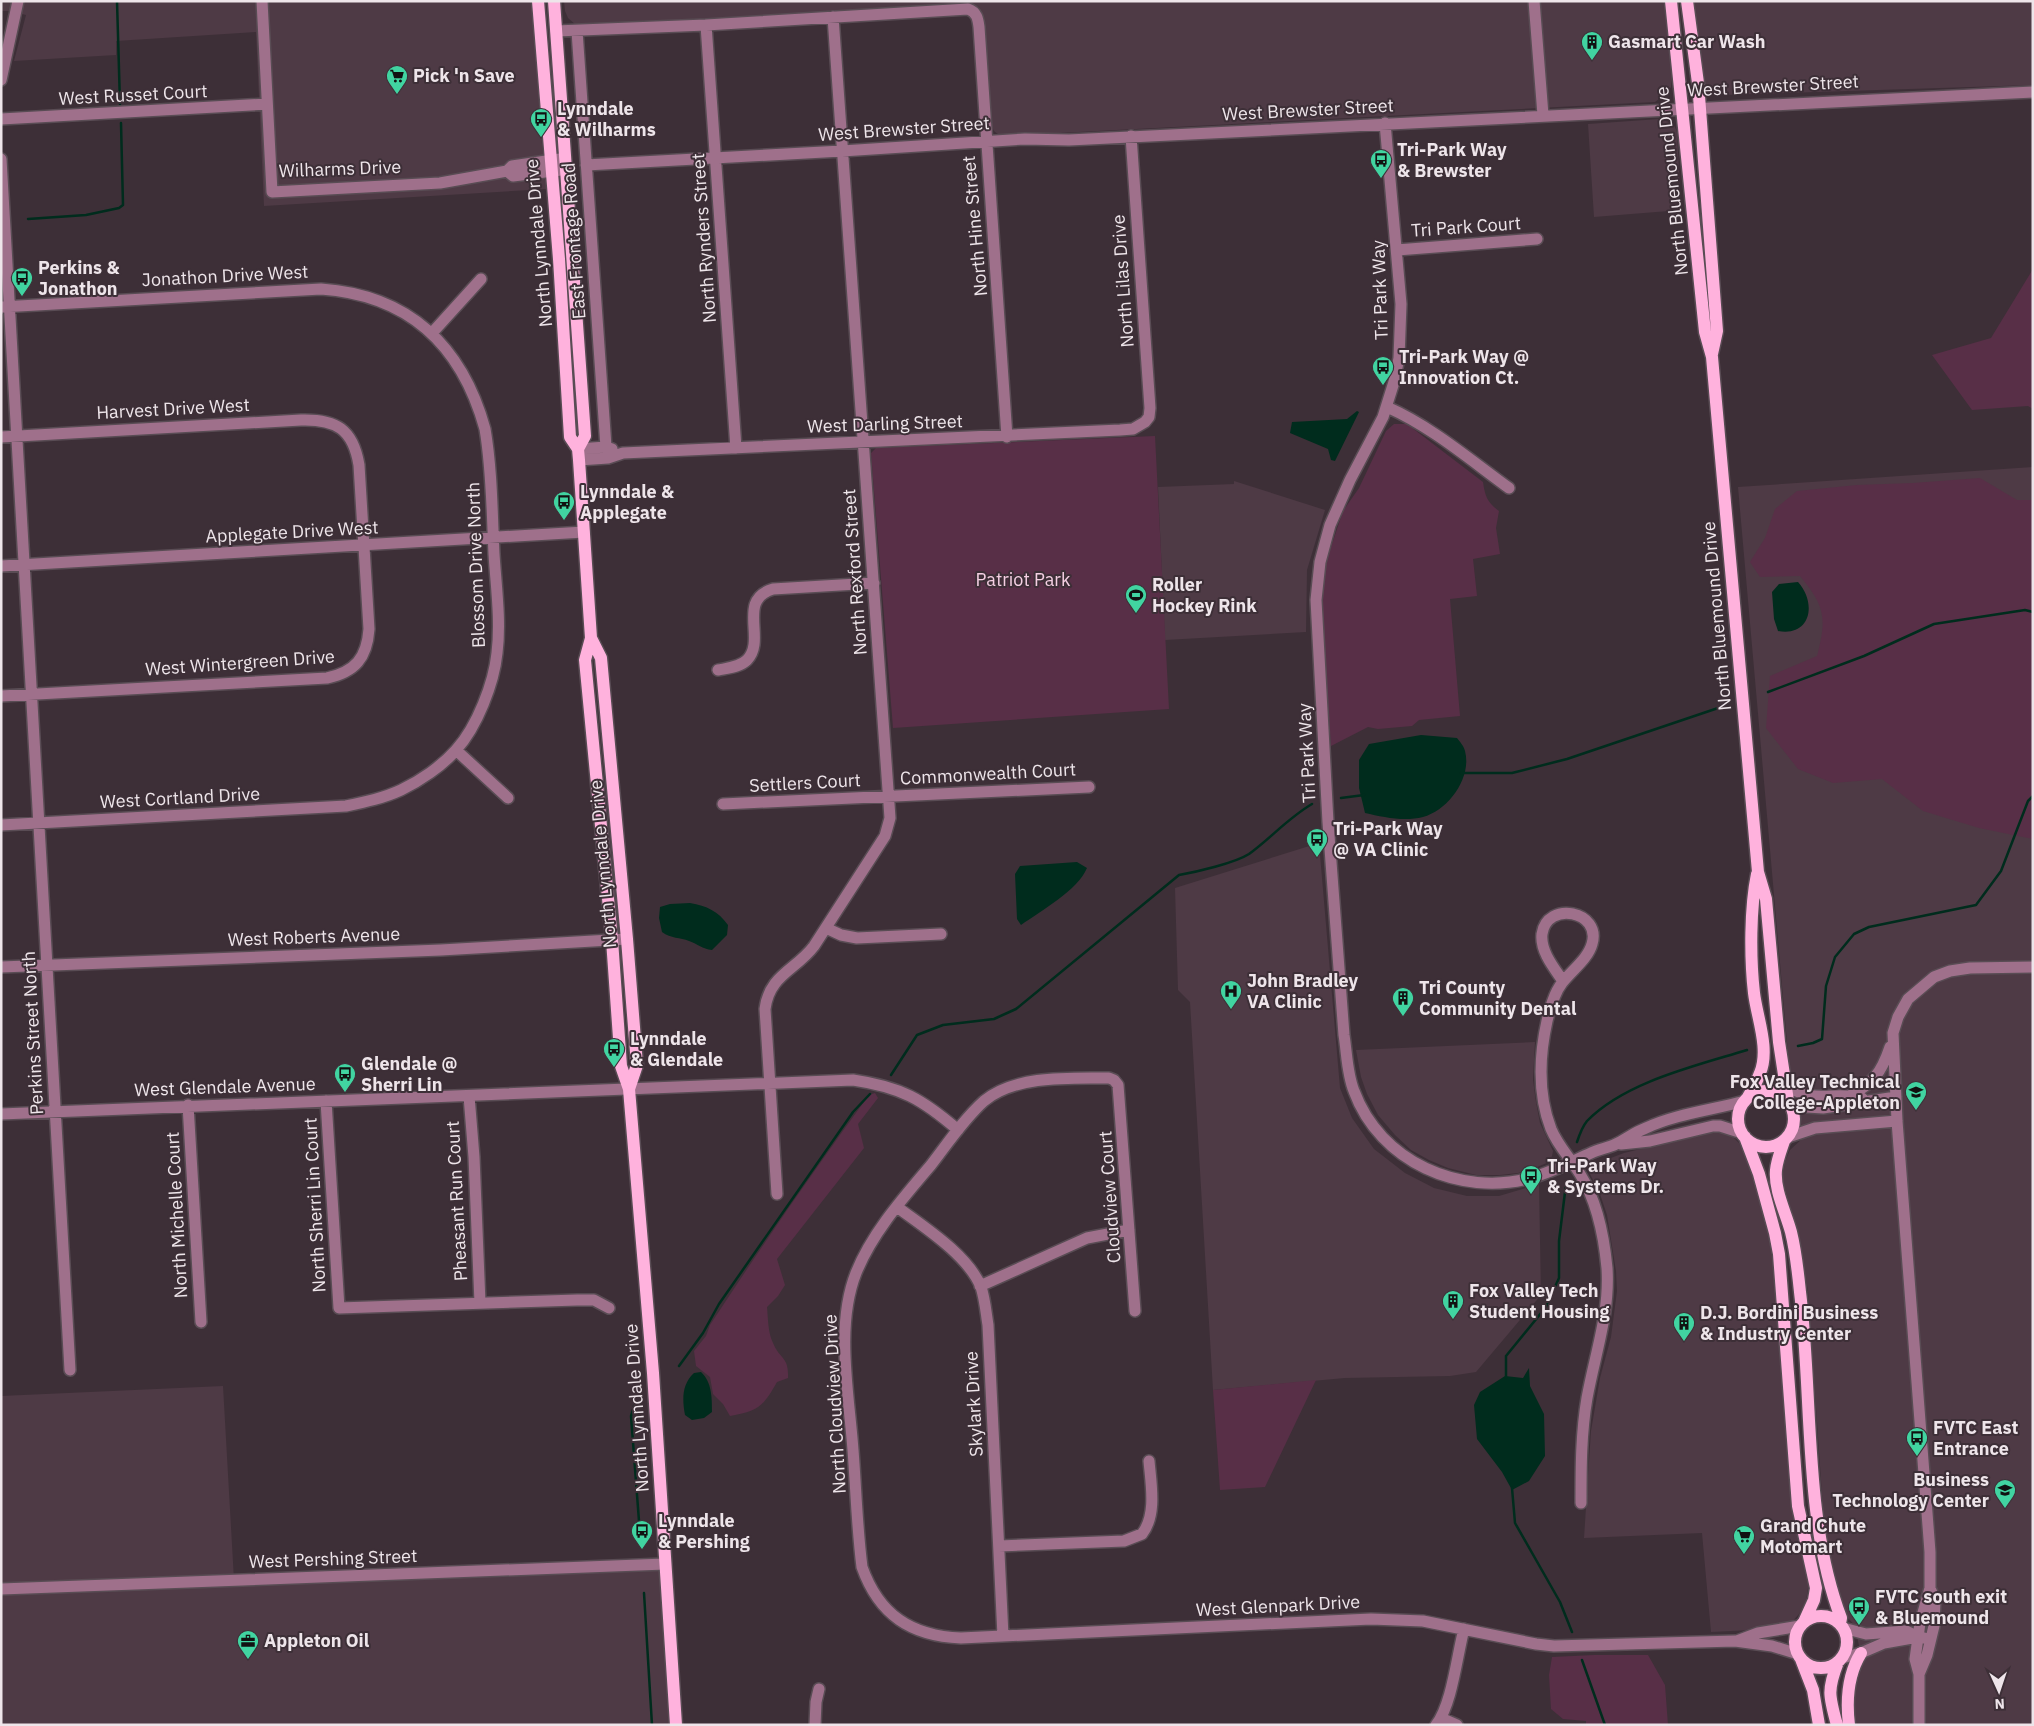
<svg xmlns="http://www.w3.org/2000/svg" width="2034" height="1726" font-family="'IBM Plex Sans',sans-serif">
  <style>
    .built { fill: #4e3a45 }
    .green { fill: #582f47 }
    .water { fill: #002c1d }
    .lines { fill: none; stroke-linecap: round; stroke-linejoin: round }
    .stream { stroke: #002c1d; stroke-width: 2.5 }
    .minor-casing { stroke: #594c54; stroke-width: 14 }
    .major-casing { stroke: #594c54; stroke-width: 15 }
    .minor { stroke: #9f708b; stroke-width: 11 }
    .major { stroke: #ffb2dd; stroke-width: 12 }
    .labels { text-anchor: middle; stroke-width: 4; stroke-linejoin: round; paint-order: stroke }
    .poi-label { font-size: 18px; font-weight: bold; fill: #eee5ea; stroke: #3d2f37; text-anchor: start }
    .street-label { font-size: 18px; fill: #eee5ea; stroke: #3d2f37 }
    .park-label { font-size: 18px; fill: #f5cfe3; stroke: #3d2f37 }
  </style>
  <rect width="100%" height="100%" fill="#3d2f37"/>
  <path class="built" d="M1 1H532L542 144 547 189 264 206 256 32 116 41V55L14 61 26 15 10 11H1Z
    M564 1H1664L1672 77 1671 87 1667 93 1655 102 1001 136 995 132 990 126 984 17 978 7 968 3 900 7 764 19 576 25 568 18 565 11Z
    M1690 1H2033V85L1722 95 1707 92 1698 83Z
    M1659 119 1673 123 1677 132 1681 210 1594 217 1588 124Z
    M2033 467V1725H1854L1853 1692 1857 1672 1862 1661 1855 1626 1848 1618 1834 1578 1824 1524 1808 1291 1799 1238 1782 1179 1785 1162 1790 1150 1802 1139 1795 1084 1790 1076 1738 487Z
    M1234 481 1325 510 1307 570 1306 632 1165 640 1158 487 1234 484Z
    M1319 843 1340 1088 1352 1118 1374 1149 1405 1173 1434 1188 1467 1196H1499L1539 1184 1541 1295 1476 1372 1450 1376 1345 1378 1213 1390 1190 1002 1178 990 1175 888Z
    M1535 1042 1533 1080 1536 1102 1540 1123 1553 1151 1552 1156 1549 1162 1537 1167 1518 1173 1500 1175H1476L1448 1168 1429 1160 1411 1150 1395 1135 1378 1115 1367 1094 1361 1077 1356 1050Z
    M1710 1132 1723 1133 1733 1137 1739 1143 1752 1171 1768 1232 1774 1269 1792 1505 1800 1552 1809 1582 1805 1607 1792 1622 1751 1630 1711 1632 1702 1533 1584 1538 1591 1431 1600 1378 1611 1337 1617 1291 1616 1271 1607 1215 1600 1194 1590 1174V1168L1595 1164 1624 1153Z
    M223 1386 234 1580 665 1564 676 1725H1V1396Z"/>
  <path class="green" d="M2033 269V409L2028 406 1972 410 1932 355 1991 338Z
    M1394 424H1407L1483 482C1485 496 1487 502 1499 511L1496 528 1500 554 1473 559 1477 596 1450 599 1460 716 1419 720 1412 726 1378 729 1368 727 1331 746 1321 612 1326 562 1343 511 1359 488 1386 431Z
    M1155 436 1169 709 893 728 871 453 876 448Z
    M1980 478 2017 500H2033V839L1979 828 1923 811 1882 779 1833 783 1798 769 1766 728 1770 676 1817 656C1827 618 1825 606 1800 576L1760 577 1750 562 1765 538 1775 509 1797 491 1857 485 1913 483Z
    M875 1093 878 1098 858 1124 864 1148 777 1259 785 1285 778 1296 767 1307C768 1318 768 1333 773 1343 780 1360 789 1356 788 1378L777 1382C763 1407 758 1411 730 1416L723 1404 713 1394 710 1377 696 1366 694 1351 706 1336 710 1325C761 1247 814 1170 869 1095Z
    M1316 1380 1265 1487 1220 1490 1213 1390Z
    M1594 1655H1648L1665 1685 1668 1725H1586V1721L1563 1719 1551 1709 1549 1675 1552 1657Z"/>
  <path class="water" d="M1357 411 1359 412 1335 461 1331 460 1328 449 1290 433 1292 422 1347 419Z
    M1798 582C1817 603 1811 637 1778 631L1774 619 1772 592 1779 584Z
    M1421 735 1457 738C1460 742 1464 746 1465 751 1472 777 1449 810 1423 817 1404 822 1383 817 1365 813L1359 788V760L1369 744Z
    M1077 862 1087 868C1078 890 1041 911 1021 925L1017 919 1015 874 1020 866Z
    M690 903C707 906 718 911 728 925L727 935 712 950C702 949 698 944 689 941 680 937 671 939 662 932L659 918 660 907 670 904Z
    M1529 1368 1530 1386 1544 1414 1545 1456 1529 1481 1512 1490 1502 1472 1477 1439 1474 1405 1480 1392 1505 1376 1523 1378Z
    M701 1372C712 1382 712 1398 712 1412L704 1418 692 1420 685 1415C682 1399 682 1384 694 1373Z"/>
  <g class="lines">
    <path class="stream" d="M117 1 120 104
      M28 219 86 215 119 208 123 205 121 123
      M1768 692 1864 656 1934 624 2025 610 2033 612
      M1461 773H1512L1567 759 1727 705
      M1341 798 1364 795
      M1798 1046 1813 1043 1822 1039 1826 986 1835 957 1854 934 1869 927 1976 905 2001 871 2028 801 2033 796
      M891 1075 917 1035 943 1025 994 1019 1016 1009 1179 875C1196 872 1235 863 1249 854 1271 838 1288 818 1312 804
      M1577 1142C1579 1136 1582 1127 1587 1121 1625 1082 1695 1066 1747 1050
      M679 1366 703 1333 719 1304 853 1112 870 1094
      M1506 1378V1356L1546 1307 1559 1278V1241L1566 1184
      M634 1406 631 1416 640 1534
      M1512 1488 1515 1523 1560 1602 1572 1632
      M644 1593 652 1725
      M1582 1660 1605 1725"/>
    <g class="minor-casing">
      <path id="minor" d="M262 1 272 192 440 183 507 171 512 166 560 159
        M1534 1 1543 115
        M706 25 736 448
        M556 31 706 25 968 9C977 12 978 19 979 27L1007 437
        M577 31 606 447
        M1 80 18 1
        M1 119 267 104
        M1385 123 1401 304 1399 358 1394 382 1383 417 1350 480 1330 525 1320 562 1316 600 1328 822 1344 1035C1347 1054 1347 1074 1354 1091 1380 1162 1460 1197 1531 1178 1552 1172 1571 1162 1591 1153 1599 1149 1608 1148 1616 1144 1626 1139 1635 1132 1646 1128 1676 1114 1712 1110 1745 1101
        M1 159 70 1370
        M586 165 842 151 1025 139 1069 140 2033 92
        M507 171 513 176 561 170
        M1397 250 1537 239
        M1 307 321 289C409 295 462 346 485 429 492 470 492 513 494 554 496 586 501 621 497 653 494 683 477 727 456 750 442 766 420 781 401 790 384 798 365 802 346 806L1 825
        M432 333 481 279
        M1387 407C1432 427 1469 459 1509 488
        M1 437 301 420C336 419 353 429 359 465L369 629C367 658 355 672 327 678L1 696
        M578 449 606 447 612 449
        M579 460 608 458 623 453 1120 430 1133 429 1145 422 1149 417 1150 408 1131 136
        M1 566 584 532
        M718 670C728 668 740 667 747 660 767 640 736 600 773 589L874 583
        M456 750 508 798
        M723 804 1089 787
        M826 928 841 935 857 938 941 934
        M1 967 441 950 627 939
        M1563 981C1554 968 1540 951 1542 934 1547 900 1602 911 1592 944 1588 959 1571 971 1562 983 1554 993 1550 1009 1547 1021 1539 1057 1538 1095 1551 1129 1558 1146 1571 1159 1580 1174 1597 1201 1604 1236 1607 1268 1610 1313 1595 1354 1587 1398 1581 1433 1581 1468 1581 1503
        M1785 1084C1814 1106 1833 1090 1862 1098
        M469 1096 474 1157 480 1303
        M1848 1097C1873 1083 1881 1074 1890 1047
        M326 1101 339 1308 577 1300H594L609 1308
        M188 1105 201 1322
        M1791 1106 1823 1108 1896 1097
        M1 1114 853 1080C901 1087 922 1099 958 1130
        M1788 1137 1815 1128 1897 1121
        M1621 1144 1650 1141 1713 1126H1720L1742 1133
        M777 1194 765 1009C769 975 796 970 814 946L885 836 890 818 833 17
        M897 1207C924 1227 968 1255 981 1287 985 1299 986 1313 988 1325L1003 1636
        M980 1286 1087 1238 1129 1230
        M1135 1311 1118 1085 1114 1080 1109 1078C1070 1078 1015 1075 984 1101 964 1119 948 1143 931 1165 903 1198 872 1233 856 1273 835 1326 849 1394 853 1450 856 1489 857 1528 862 1567 879 1615 911 1636 961 1638L1371 1619 1423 1621 1536 1644 1554 1646 1735 1641 1772 1646 1798 1654
        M999 1546 1124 1541 1142 1534C1157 1515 1151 1484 1149 1461
        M1 1589 665 1564
        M1843 1628 1866 1634 1906 1631 1918 1637 1924 1638
        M1737 1641 1758 1633 1800 1626
        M1842 1658 1861 1653 1884 1643 1918 1637
        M1919 1674 1927 1655 1934 1626 1935 1600 1930 1588V1552L1897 1121 1893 1033 1898 1017 1908 999 1934 977 1950 971 1970 968 2033 967
        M1441 1718 1457 1725
        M815 1725 816 1702 819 1689
        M1436 1725C1452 1705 1457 1655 1464 1629
        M1919 1725V1674L1915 1659 1920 1623 1930 1588"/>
    </g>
    <g class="major-casing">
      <path id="major" d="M538 1 559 259 570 437 578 449 579 460 591 638 585 660 612 940 621 1066 629 1089 653 1373 676 1725
        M554 1 585 436 578 449
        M1671 1 1705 332 1712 357 1758 872 1766 899 1779 1042 1788 1101
        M1687 1 1698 83 1717 331 1712 354
        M591 638 601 658 627 939 637 1065 629 1089
        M1738 1119a28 28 0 1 1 56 0a28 28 0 1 1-56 0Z
        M1748 1097C1752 1090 1757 1082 1760 1073 1770 1049 1757 1018 1754 993 1750 958 1750 908 1757 874
        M1745 1137 1759 1174 1775 1233 1779 1254 1798 1506 1816 1588 1814 1600 1804 1622
        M1784 1141C1781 1150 1777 1160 1776 1170 1774 1190 1786 1213 1791 1232 1796 1252 1798 1272 1800 1292 1813 1397 1803 1518 1841 1618L1840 1624
        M1795 1642a26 26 0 1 1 52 0a26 26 0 1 1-52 0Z
        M1801 1659 1813 1690 1819 1725
        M1837 1725C1829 1696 1827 1690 1838 1662
        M1849 1725C1846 1700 1848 1674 1861 1653"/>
    </g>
    <use href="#minor" class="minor"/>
    <use href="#major" class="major"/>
  </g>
  <defs>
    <g id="building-pin" transform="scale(1.125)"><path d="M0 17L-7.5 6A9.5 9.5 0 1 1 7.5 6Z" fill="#41d4a1" stroke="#3d2f37"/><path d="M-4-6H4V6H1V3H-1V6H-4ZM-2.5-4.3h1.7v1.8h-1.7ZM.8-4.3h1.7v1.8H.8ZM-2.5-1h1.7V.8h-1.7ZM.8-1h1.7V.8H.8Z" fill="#111"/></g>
    <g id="supermarket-pin" transform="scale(1.125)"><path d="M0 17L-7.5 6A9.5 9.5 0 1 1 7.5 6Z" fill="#41d4a1" stroke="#3d2f37"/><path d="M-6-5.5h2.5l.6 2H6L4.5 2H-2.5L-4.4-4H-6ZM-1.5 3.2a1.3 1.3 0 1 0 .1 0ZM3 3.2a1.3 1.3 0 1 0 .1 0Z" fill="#111"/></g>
    <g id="bus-pin" transform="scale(1.125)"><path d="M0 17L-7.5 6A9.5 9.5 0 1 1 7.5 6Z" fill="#41d4a1" stroke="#3d2f37"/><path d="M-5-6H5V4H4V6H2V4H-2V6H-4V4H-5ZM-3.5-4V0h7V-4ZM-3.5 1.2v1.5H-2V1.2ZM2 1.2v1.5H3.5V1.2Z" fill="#111"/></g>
    <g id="stadium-pin" transform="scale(1.125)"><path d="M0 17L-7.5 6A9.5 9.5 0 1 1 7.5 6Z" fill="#41d4a1" stroke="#3d2f37"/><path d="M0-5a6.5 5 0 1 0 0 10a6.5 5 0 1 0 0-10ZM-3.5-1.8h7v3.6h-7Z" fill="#111"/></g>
    <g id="hospital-pin" transform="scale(1.125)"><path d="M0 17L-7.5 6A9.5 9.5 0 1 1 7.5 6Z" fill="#41d4a1" stroke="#3d2f37"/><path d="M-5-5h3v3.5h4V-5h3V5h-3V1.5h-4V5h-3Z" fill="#111"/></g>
    <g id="university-pin" transform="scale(1.125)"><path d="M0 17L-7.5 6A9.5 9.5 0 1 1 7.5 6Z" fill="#41d4a1" stroke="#3d2f37"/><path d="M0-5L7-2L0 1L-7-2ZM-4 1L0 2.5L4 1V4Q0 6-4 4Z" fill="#111"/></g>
    <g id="office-pin" transform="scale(1.125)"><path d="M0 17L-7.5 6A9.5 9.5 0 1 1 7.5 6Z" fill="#41d4a1" stroke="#3d2f37"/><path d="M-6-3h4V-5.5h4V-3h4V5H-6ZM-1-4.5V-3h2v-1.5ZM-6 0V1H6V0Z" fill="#111"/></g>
  </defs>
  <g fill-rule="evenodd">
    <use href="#building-pin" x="1592" y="42"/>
    <use href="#supermarket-pin" x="397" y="76"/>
    <use href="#bus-pin" x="541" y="119"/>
    <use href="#bus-pin" x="1381" y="160"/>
    <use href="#bus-pin" x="22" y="278"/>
    <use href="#bus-pin" x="1383" y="367"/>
    <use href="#bus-pin" x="564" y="502"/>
    <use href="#stadium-pin" x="1136" y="595"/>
    <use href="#bus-pin" x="1317" y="839"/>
    <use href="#hospital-pin" x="1231" y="991"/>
    <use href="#building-pin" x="1403" y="998"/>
    <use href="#bus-pin" x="614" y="1049"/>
    <use href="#bus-pin" x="345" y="1074"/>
    <use href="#university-pin" x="1916" y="1092"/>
    <use href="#bus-pin" x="1531" y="1176"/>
    <use href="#building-pin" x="1453" y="1301"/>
    <use href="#building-pin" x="1684" y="1323"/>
    <use href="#bus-pin" x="1917" y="1438"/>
    <use href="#university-pin" x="2005" y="1490"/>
    <use href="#bus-pin" x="642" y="1531"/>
    <use href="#supermarket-pin" x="1744" y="1536"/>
    <use href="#bus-pin" x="1859" y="1607"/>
    <use href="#office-pin" x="248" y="1641"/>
  </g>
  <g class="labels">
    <g class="poi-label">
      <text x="1608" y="48">Gasmart Car Wash</text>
      <text x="413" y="82">Pick 'n Save</text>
      <text x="557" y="115">Lynndale<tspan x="557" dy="21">&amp; Wilharms</tspan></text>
      <text x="1397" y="156">Tri-Park Way<tspan x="1397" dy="21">&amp; Brewster</tspan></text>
      <text x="38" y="274">Perkins &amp;<tspan x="38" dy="21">Jonathon</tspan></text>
      <text x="1399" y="363">Tri-Park Way @<tspan x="1399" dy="21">Innovation Ct.</tspan></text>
      <text x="580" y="498">Lynndale &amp;<tspan x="580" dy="21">Applegate</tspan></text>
      <text x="1152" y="591">Roller<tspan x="1152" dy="21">Hockey Rink</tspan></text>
      <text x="1333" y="835">Tri-Park Way<tspan x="1333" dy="21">@ VA Clinic</tspan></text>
      <text x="1247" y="987">John Bradley<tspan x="1247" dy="21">VA Clinic</tspan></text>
      <text x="1419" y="994">Tri County<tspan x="1419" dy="21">Community Dental</tspan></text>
      <text x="630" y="1045">Lynndale<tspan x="630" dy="21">&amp; Glendale</tspan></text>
      <text x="361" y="1070">Glendale @<tspan x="361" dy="21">Sherri Lin</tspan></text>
      <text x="1900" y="1088" text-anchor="end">Fox Valley Technical<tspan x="1900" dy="21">College-Appleton</tspan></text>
      <text x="1547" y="1172">Tri-Park Way<tspan x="1547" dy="21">&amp; Systems Dr.</tspan></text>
      <text x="1469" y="1297">Fox Valley Tech<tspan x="1469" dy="21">Student Housing</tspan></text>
      <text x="1700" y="1319">D.J. Bordini Business<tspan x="1700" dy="21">&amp; Industry Center</tspan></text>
      <text x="1933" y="1434">FVTC East<tspan x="1933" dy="21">Entrance</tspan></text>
      <text x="1989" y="1486" text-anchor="end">Business<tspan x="1989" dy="21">Technology Center</tspan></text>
      <text x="658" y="1527">Lynndale<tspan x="658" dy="21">&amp; Pershing</tspan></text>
      <text x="1760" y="1532">Grand Chute<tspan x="1760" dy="21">Motomart</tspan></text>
      <text x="1875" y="1603">FVTC south exit<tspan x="1875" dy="21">&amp; Bluemound</tspan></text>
      <text x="264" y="1647">Appleton Oil</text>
    </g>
    <g class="street-label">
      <text transform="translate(1773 86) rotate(-3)" y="6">West Brewster Street</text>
      <text transform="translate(133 95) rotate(-3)" y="6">West Russet Court</text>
      <text transform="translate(1308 110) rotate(-3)" y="6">West Brewster Street</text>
      <text transform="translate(904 129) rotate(-4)" y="6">West Brewster Street</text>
      <text transform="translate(340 169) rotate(-2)" y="6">Wilharms Drive</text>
      <text transform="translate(1672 181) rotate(-96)" y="6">North Bluemound Drive</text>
      <text transform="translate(975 226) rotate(-95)" y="6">North Hine Street</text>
      <text transform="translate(1466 227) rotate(-4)" y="6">Tri Park Court</text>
      <text transform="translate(704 238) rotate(-94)" y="6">North Rynders Street</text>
      <text transform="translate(574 241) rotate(-94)" y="6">East Frontage Road</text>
      <text transform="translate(539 243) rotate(-95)" y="6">North Lynndale Drive</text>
      <text transform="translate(225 276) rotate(-3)" y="6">Jonathon Drive West</text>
      <text transform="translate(1123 281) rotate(-94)" y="6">North Lilas Drive</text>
      <text transform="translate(1380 290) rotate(-92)" y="6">Tri Park Way</text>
      <text transform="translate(173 409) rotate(-3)" y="6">Harvest Drive West</text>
      <text transform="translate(885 424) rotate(-2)" y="6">West Darling Street</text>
      <text transform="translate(292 532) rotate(-3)" y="6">Applegate Drive West</text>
      <text transform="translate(476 565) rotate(-92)" y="6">Blossom Drive North</text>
      <text transform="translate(855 572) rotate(-94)" y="6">North Rexford Street</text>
      <text transform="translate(1717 616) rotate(-95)" y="6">North Bluemound Drive</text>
      <text transform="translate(240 663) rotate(-4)" y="6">West Wintergreen Drive</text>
      <text transform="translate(1307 753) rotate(-93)" y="6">Tri Park Way</text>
      <text transform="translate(988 774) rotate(-3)" y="6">Commonwealth Court</text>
      <text transform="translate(805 783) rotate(-3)" y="6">Settlers Court</text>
      <text transform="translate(180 798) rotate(-3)" y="6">West Cortland Drive</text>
      <text transform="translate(603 864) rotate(-95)" y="6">North Lynndale Drive</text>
      <text transform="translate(314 937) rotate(-2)" y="6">West Roberts Avenue</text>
      <text transform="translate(33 1033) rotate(-93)" y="6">Perkins Street North</text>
      <text transform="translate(225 1087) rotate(-2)" y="6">West Glendale Avenue</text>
      <text transform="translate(1110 1197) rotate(-94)" y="6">Cloudview Court</text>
      <text transform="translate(457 1201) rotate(-93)" y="6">Pheasant Run Court</text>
      <text transform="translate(315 1205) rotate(-93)" y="6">North Sherri Lin Court</text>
      <text transform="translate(177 1215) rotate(-93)" y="6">North Michelle Court</text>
      <text transform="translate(835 1404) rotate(-93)" y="6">North Cloudview Drive</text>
      <text transform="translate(974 1404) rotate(-93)" y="6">Skylark Drive</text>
      <text transform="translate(637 1408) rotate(-94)" y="6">North Lynndale Drive</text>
      <text transform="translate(333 1559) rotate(-2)" y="6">West Pershing Street</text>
      <text transform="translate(1278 1606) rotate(-3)" y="6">West Glenpark Drive</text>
    </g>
    <g class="park-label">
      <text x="1023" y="586">Patriot Park</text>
    </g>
  </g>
  <rect width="2034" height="1726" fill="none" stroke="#eee5ea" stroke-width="5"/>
  <g transform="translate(1999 1691) rotate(177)" stroke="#3d2f37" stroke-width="4" paint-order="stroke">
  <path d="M0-4L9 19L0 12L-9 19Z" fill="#eee5ea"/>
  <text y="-8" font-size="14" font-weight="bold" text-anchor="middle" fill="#eee5ea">N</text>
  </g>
</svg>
